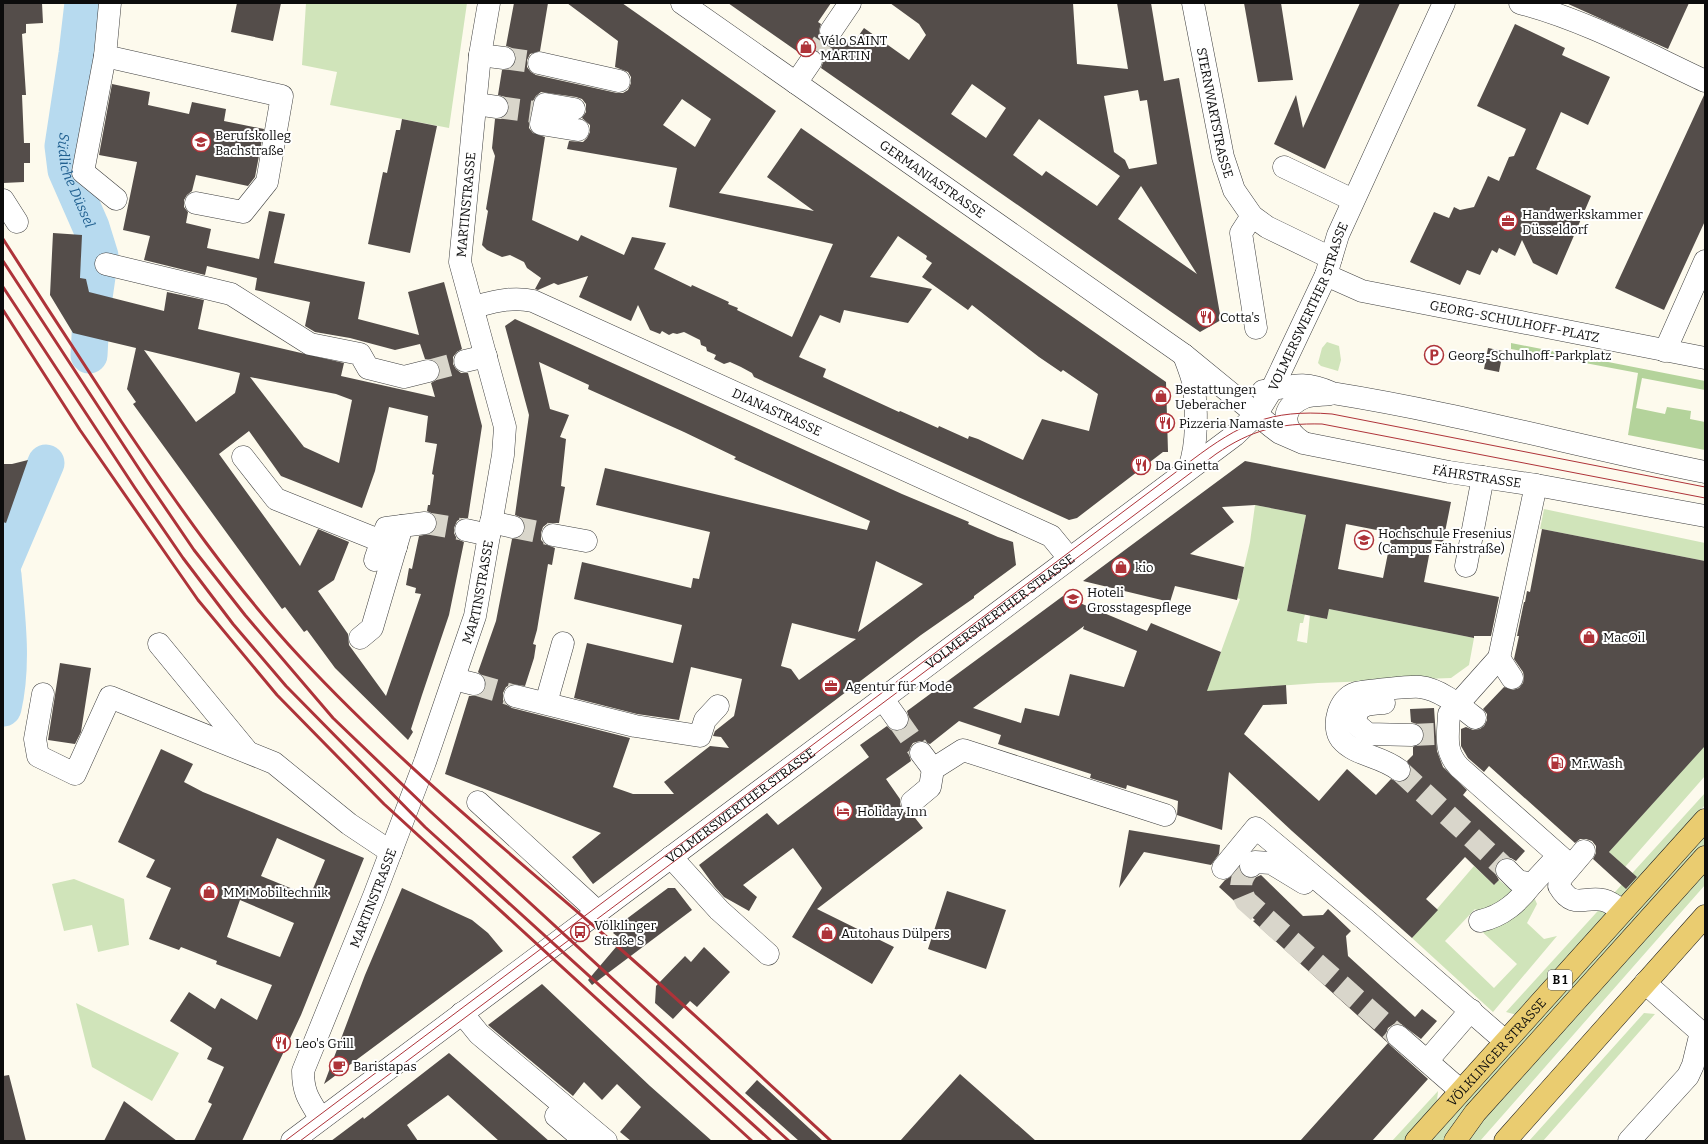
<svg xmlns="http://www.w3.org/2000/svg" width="1708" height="1144" font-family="Bitter,serif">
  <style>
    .green { fill: #d0e4ba }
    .forest { fill: #b4d39b }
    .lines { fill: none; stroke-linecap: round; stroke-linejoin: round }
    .river { stroke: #b7daef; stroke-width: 37 }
    .building { fill: #544d4a; fill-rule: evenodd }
    .minor-tunnel { stroke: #d9d6cb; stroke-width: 22; stroke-dasharray: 22 11; stroke-linecap: butt }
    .minor-casing { stroke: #3f3f3f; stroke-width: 23 }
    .major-casing { stroke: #1d1d1d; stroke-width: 23 }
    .minor { stroke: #fff; stroke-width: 22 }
    .major { stroke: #eacc70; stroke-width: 22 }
    .tram { stroke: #ae3339; stroke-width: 1 }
    .rail { stroke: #ae3339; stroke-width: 3 }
    .labels { text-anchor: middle; stroke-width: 4; stroke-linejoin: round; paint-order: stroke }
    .shield { fill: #fff; stroke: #555; stroke-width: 1 }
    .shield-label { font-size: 12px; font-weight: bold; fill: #0c0c0c }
    .poi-label { font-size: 13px; fill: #0c0c0c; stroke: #fff; text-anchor: start }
    .street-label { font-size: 13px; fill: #0c0c0c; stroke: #fff }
    .water-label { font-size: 14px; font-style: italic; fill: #226191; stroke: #fff }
  </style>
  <rect width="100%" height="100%" fill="#fdfaed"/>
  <path class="green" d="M306 3H467L449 128 330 105 337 72 302 65Z
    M1327 342 1339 346 1341 360 1338 371 1321 366 1318 363 1322 348Z
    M1255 505 1306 515 1287 611 1305 614 1303 623H1300L1297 641 1307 643 1310 615 1327 619 1329 609 1474 638 1469 665 1451 678 1318 683 1234 689 1227 708 1201 707 1240 599 1237 598 1250 542Z
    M1544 509 1705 543V561L1542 529H1540Z
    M1705 745V776L1625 867 1609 852Z
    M1705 793V805L1517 1015 1506 1012Z
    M1705 833V846L1499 1077 1705 871V885L1480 1141H1426Z
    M1474 866 1494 885 1499 880 1518 895 1482 915 1475 909 1445 941 1494 988 1517 964 1477 927 1534 897 1537 904 1527 923 1544 939 1557 936 1493 1012 1412 938Z
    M74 879 124 899 129 945 98 952 92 925 64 931 52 884Z
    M76 1003 179 1053 152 1101 92 1067Z
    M1644 1013 1655 1014 1543 1141H1529Z
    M1438 1091 1437 1101 1405 1141H1392Z"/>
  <path class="forest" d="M1511 343 1705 381V390L1642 378 1636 408 1665 414 1667 407 1691 411 1690 419 1705 422V450L1628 435 1638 373 1511 349Z"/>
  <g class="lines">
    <g class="river">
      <path id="s1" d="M83 3 77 54 63 146 66 170 91 227 100 256 91 318 89 355"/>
      <path d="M3 564 46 463"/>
      <path d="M3 575C7 620 13 664 3 708"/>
    </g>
  </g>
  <path class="building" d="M3 3H42L43 23 26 24V33L22 34 26 95H22L24 143H30V163H24V182L3 183Z
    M237 3H281L273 41 231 32Z
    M514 3H548L540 51 530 54 527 60V67L531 72 536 75 617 93H623L628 90 631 83V77L628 72 615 67 618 41 567 3H622L776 111 719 193 814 211 767 177 801 128 1166 382 1168 452H1163L1077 518 1069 520 754 377 752 373 741 367 730 362 724 364 714 359 716 355 707 351 706 347 701 345 700 340 684 332 677 334 673 333 669 335 662 331 660 334 650 330 638 305 631 321 579 297 588 276 558 285 554 283 538 290 535 289 541 278 527 268 524 262 510 255 502 257 487 250 482 245 488 211 486 209 495 156 492 148 495 119H501L507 115 509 108V103L505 97 498 95 502 70 509 69 514 65 516 60 515 53 512 48 506 46ZM541 92 576 97 582 99 586 104V112L582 118 590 125V132L587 138 583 142 569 141 567 149 677 168 669 207 833 244 792 337 737 310 738 308 728 304 729 302 692 285 691 287 654 269 666 243 632 237 624 255 581 235 578 241 532 220 545 137 533 133 529 128V122L533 101 536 96ZM682 99 711 119 695 147 663 125ZM898 236 927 256 926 259 932 263 922 277 968 310 972 305 1039 357 1061 372 1063 370 1098 394 1089 431 1042 419 1023 460 978 439 969 436 968 439 939 426 938 428 900 411 899 412 823 377 826 369 799 357 820 315 840 323 844 310 908 323 932 289 870 277Z
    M728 3H831L818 22 821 24 819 30 820 36 824 41 830 43 837 42 841 38 852 45 864 28 909 60 926 35 919 24 890 3H1073L1077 64 1128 69 1117 3H1151L1164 81 1179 78 1221 320 1200 332 821 68 823 62 822 55 818 51 812 49 805 50 801 54ZM972 84 1006 108 986 138 951 114ZM1138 90 1140 101 1147 100 1157 164 1129 169 1125 160 1114 152 1104 96ZM1039 119 1120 176 1097 206 1046 171 1042 176 1013 155ZM1141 186 1197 274 1118 219Z
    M1244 3H1281L1293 80 1258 82Z
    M1360 3H1400L1325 169 1274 144 1296 95 1303 128Z
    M1566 3H1689L1668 49Z
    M1515 24 1565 48 1562 55 1610 77 1588 125 1561 112 1536 169 1591 196 1557 275 1533 263 1522 240 1515 256 1499 248 1497 253 1492 250 1480 275 1467 270 1460 285 1410 262 1434 212 1449 218 1454 207 1460 210 1474 207 1488 176 1499 181 1509 157 1514 156 1526 129 1477 106Z
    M112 84 150 92 148 105 189 114 192 102 226 109 224 121 264 129 255 177 248 186 196 175 192 191 187 195 184 200V207L188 212 186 223 211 229 207 248 259 259 269 211 285 214 274 263 365 282 358 319 419 335 408 292 444 282 462 349 457 352 453 357V364L456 369 461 373H468L482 426 468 518H462L457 521 454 528V533L457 539 464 542 449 615 422 695 411 729 413 732 408 740 335 668 307 630 304 632 285 607 282 609 133 404 136 402 127 389 136 348 73 333 50 295 53 233 82 235 80 278 86 279 89 292 164 311 167 292 204 300 198 329 344 363 341 376 435 397 431 383 436 380 440 375V368L437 362 432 359H425L420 344 395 350 350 338 315 332 305 326 310 302 255 290 257 278 207 266 205 275 144 260 150 236 123 230 137 162 99 155ZM144 350 240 373 235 393 196 422ZM250 377 336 394 352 400 339 463 304 447ZM389 407 428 416 425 442 437 444 432 474 434 475 430 505H428L427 511 435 515 437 522 436 528 433 533 419 536 412 569 409 568 406 585 416 588 415 593 421 594 386 696 349 645 348 634 318 591 334 580 349 542 318 529 300 566 219 454 249 431 281 476 362 508 375 471Z
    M1705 93V221L1664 310 1615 288Z
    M402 119 437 126 410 253 368 244 383 172 387 173 396 130H400Z
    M515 319 902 494 969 522 968 524 998 537 1013 542 1016 565 974 596V598L921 635 593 884 572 857 601 833 445 774 469 696H478L483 693 486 687V680L478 672 496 621 512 539 522 536 525 529V524L522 518 515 515 529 415 505 326ZM539 362 589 385 588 389 684 432 736 457 734 459 870 521 867 530 605 468 596 505 710 532 699 579 693 578 691 588 582 562 574 599 682 625 673 663 587 643 574 698 637 714 679 720 691 667 742 679 734 716 715 731 713 736 721 737 729 748 710 746 664 782 674 794H633L613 787 630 738 512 708 507 705 503 700V693L506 687 512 684 525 686 534 658 536 645 533 644 537 630 548 564 552 565 555 548 545 544 541 540V533L543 527 548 523H559L565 487 561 486 566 439 560 437 569 415 550 409ZM876 561 923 584 858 632ZM792 623 851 638 856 639 799 680 791 669 781 666Z
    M1488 348 1503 351 1499 372 1484 369Z
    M28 460 6 523 3 522V464H12Z
    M1245 461 1451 502 1443 542 1432 540 1424 582 1499 597 1491 636H1474V638L1329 609 1327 619 1287 611 1306 515 1255 505 1222 507 1234 522 1190 554 1244 567 1237 600 1175 586 1170 602 1083 581ZM1346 524 1392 533 1383 578 1338 569Z
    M1542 529 1705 561V746L1609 852 1637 877 1626 889 1593 859 1596 853V846L1592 841 1586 839H1580L1575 843 1489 766 1484 772 1468 758 1461 746V729L1466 727 1473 730 1480 729 1484 726 1487 720V714L1483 709 1504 687 1513 690 1519 688 1523 683 1524 677 1523 672 1514 659 1519 636H1517L1524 602H1525L1527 591 1530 592Z
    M1063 596 1147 631 1151 623 1221 652 1207 691 1286 685 1287 704 1263 705 1244 734 1319 801 1347 769 1376 795 1391 779 1398 782 1405 781 1410 777 1411 771 1407 761 1413 755V747L1422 742 1424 736 1423 729 1419 725 1411 722 1410 709 1434 708 1437 751 1443 767 1467 790 1463 795 1525 851 1516 861 1511 858H1504L1498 861 1495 867V873L1499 880 1494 885 1465 857 1426 899 1438 910 1412 938 1292 831 1229 772 1222 830 1177 815 1178 801 1127 785 1126 789 1090 778 1091 774 998 744 1001 735 959 721 930 744 920 741 913 743 910 748 909 754 911 761 886 779 900 799V804L902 810 907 814H912L923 828 817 909 894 947 872 984 792 937 822 888 793 848 743 885 757 897 749 911 724 897 715 887 699 865 767 813 778 825 869 757 860 745 887 726 891 730 898 731 905 729 908 725 909 718 907 711ZM1084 626 1083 629 1137 651 1124 687 1070 674 1059 716 1025 708 1021 723 973 708Z
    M60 663 91 668 81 732 75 744 48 740Z
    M161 749 193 764 184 782 203 792 364 858 301 1015 242 1141H194L212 1104 208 1102 224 1067 207 1059 212 1048 170 1021 189 992 215 1009 221 998 257 1020 272 985 216 964 217 961 181 947 179 950 149 939 171 888 146 877 155 860 118 842ZM277 838 325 860 310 896 261 876ZM240 900 294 923 280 957 227 937Z
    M1129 830 1220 845 1219 854 1211 865 1144 852 1119 888Z
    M1239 868 1242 875 1247 878H1254L1261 875 1303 916 1323 915 1328 909 1351 931 1346 936 1348 956 1415 1017 1422 1009 1437 1021 1421 1039 1401 1024H1394L1388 1028 1386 1034V1040L1390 1045 1428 1079 1372 1141H1300L1388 1043 1253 921 1255 920 1219 887 1225 880 1232 876Z
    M402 888 472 920 488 933 503 951 324 1084 365 975Z
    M668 888H675L692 910 592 985 588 980 622 940 613 933 615 931 613 929Z
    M947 891 1006 910 986 969 928 949Z
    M704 947 730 972 697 1007 690 1001 673 1019 655 1003 656 986 685 956 691 962Z
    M542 984 650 1086 712 1141H631L620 1132 641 1107 617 1084 602 1100 584 1082 573 1096 488 1025Z
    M449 1053 549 1141H499L448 1095 407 1125 418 1141H331L363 1117 364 1119Z
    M960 1074 1036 1141H900Z
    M9 1075 26 1141H3V1076Z
    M757 1080 823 1141H799L745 1093Z
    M124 1101 177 1141H104Z"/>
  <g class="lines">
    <path class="minor-tunnel" d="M504 58 539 63
      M811 61 831 31
      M497 107 535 112
      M428 371 465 361
      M425 523 466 530
      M513 527 553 535
      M474 684 515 696
      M897 719 921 753
      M1412 735 1435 734
      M1399 770 1507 870
      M1251 866C1240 878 1238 886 1246 901L1398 1036"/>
    <g class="minor-casing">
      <g id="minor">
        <path d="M110 3 105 56 83 172 116 199"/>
        <path id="s2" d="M682 3 1184 355 1272 427 1280 433 1303 443 1449 472 1536 485 1705 516"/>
        <path id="s3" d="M1193 3 1223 157 1234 190 1252 216 1267 227 1331 258"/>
        <path d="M1520 3C1585 20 1645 53 1705 81"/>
        <path d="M831 31 850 3"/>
        <path d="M480 55 504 58"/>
        <path d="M105 56 282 96 267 182 243 212 196 203"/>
        <path d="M539 63 619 81"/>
        <path d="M796 83 811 61"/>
        <path d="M476 104 497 107"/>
        <path d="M574 109 545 104 541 124 578 130"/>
        <path d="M1284 167 1353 200"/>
        <path d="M3 200 17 222"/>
        <path d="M1252 216 1241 233 1256 328"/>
        <path d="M106 264 231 294 310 344 360 354 368 368 404 377 428 371"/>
        <path id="s4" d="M1326 275 1362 291 1705 358"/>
        <path id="s5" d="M473 307C493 302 512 296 533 301L1051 536 1069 558"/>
        <path d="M1665 351 1705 261"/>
        <path d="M1184 355C1187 364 1191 373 1193 382 1197 406 1198 445 1189 468"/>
        <path d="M465 361 486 356"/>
        <path d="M1263 391C1292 386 1304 380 1332 393 1458 413 1580 447 1705 472"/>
        <path d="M1302 442C1282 428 1279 408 1305 397 1312 395 1322 395 1330 394"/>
        <path d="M243 457 276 499 396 547"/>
        <path d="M1536 485 1499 658 1449 714C1448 736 1444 751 1459 767L1571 866"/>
        <path d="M491 522 513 527"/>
        <path d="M466 530 489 535"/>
        <path d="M553 535 586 541"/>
        <path d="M375 560 386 528 425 523"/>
        <path d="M1466 566 1483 477"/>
        <path d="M360 638 372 628 402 526"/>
        <path d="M159 644 247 751"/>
        <path d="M1499 658 1512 678"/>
        <path d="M454 679 474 684"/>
        <path d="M43 694 35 739 38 756 75 774 110 697 274 763 349 824 391 852"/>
        <path d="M515 696 635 726 700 736 705 720 718 706"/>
        <path d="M882 698 897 719"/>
        <path d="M546 703 563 643"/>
        <path d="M1384 703C1368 704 1354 704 1356 724L1368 734 1412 735"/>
        <path d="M921 753 933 769 963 750 1165 815"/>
        <path d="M1399 770C1380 755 1355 756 1341 739 1331 726 1339 698 1356 693 1365 691 1410 686 1420 687 1440 689 1460 706 1475 718"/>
        <path d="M478 802 598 912"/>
        <path d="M912 802 930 787 933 769"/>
        <path d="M1584 851 1561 878 1559 886C1573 910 1584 896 1603 900 1611 902 1616 906 1622 911"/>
        <path d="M671 857 719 910 768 954"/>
        <path d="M1251 866 1255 862 1271 863 1304 883"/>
        <path d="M1223 868 1256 828 1366 920 1505 1041"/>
        <path d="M1507 870 1518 881 1532 884 1558 856"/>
        <path d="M1480 921C1503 916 1518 902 1532 884"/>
        <path d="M1645 983 1705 1036"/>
        <path d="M462 1013 479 1034 606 1141"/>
        <path d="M1398 1036 1460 1090"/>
        <path d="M1427 1061 1471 1010"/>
        <path d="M556 1116 577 1134 579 1141"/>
        <path id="s6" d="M321 1119C309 1100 303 1093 303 1071L374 896 425 762 475 616 503 455 505 427 460 262 480 55 489 3"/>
        <path id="s7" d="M292 1141 1235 435 1256 415 1272 389 1326 275 1338 235 1444 3"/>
        <path d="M1629 1141 1688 1076 1693 1065 1701 1032"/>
      </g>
    </g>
    <g class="major-casing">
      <g id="major">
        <path id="s8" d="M1416 1141 1705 820"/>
        <path d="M1455 1141 1475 1113 1705 857"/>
        <path d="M1505 1141 1705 916"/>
      </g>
    </g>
    <use href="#minor" class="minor"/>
    <use href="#major" class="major"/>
    <path class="tram" d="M285 1141 1192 460C1240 424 1270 409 1332 414L1705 487
      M300 1141 739 813 824 747 1216 454C1251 430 1279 423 1322 424L1705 498"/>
    <path class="rail" d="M3 239C42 300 81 360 121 421 176 503 233 585 300 657 393 757 499 844 602 933 680 1000 755 1071 831 1141
      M3 261 147 481 194 550 245 615 333 718 431 812 789 1141
      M3 287 135 488 183 558 233 624 286 686 425 827 771 1141
      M3 310 80 430 175 567 198 600 277 695 384 804 752 1141"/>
  </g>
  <defs>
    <g id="shop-ring" transform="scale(1)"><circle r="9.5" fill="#fff" stroke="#ae3339" stroke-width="1.5"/><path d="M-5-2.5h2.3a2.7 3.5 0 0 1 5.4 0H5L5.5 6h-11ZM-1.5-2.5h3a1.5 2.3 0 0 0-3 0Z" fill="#ae3339"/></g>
    <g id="school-ring" transform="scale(1)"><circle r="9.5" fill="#fff" stroke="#ae3339" stroke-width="1.5"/><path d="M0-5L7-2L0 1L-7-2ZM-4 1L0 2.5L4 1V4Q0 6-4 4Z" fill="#ae3339"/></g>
    <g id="office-ring" transform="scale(1)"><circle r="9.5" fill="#fff" stroke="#ae3339" stroke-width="1.5"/><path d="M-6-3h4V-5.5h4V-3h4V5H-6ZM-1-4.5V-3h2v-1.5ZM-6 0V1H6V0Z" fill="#ae3339"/></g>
    <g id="restaurant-ring" transform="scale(1)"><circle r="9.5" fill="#fff" stroke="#ae3339" stroke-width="1.5"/><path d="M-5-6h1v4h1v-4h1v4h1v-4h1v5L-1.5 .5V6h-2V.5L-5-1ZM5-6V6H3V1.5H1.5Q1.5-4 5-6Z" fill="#ae3339"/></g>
    <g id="parking-ring" transform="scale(1)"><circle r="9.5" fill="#fff" stroke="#ae3339" stroke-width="1.5"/><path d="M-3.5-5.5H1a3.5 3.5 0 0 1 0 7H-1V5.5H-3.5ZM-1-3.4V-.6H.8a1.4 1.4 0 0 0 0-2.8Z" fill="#ae3339"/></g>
    <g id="university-ring" transform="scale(1)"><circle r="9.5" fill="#fff" stroke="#ae3339" stroke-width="1.5"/><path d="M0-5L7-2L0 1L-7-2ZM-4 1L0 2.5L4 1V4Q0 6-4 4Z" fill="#ae3339"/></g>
    <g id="fuel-ring" transform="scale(1)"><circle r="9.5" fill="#fff" stroke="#ae3339" stroke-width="1.5"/><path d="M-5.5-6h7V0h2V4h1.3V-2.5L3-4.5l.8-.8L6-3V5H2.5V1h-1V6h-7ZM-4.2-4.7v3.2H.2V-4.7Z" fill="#ae3339"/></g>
    <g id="hotel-ring" transform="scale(1)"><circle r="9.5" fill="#fff" stroke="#ae3339" stroke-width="1.5"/><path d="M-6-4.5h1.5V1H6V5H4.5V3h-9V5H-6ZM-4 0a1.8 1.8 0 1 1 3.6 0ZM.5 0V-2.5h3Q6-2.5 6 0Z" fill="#ae3339"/></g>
    <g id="bus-ring" transform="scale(1)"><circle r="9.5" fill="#fff" stroke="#ae3339" stroke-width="1.5"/><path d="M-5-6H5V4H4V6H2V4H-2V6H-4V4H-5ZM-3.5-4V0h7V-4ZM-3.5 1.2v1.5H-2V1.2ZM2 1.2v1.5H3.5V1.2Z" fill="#ae3339"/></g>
    <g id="cafe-ring" transform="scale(1)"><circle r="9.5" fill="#fff" stroke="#ae3339" stroke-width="1.5"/><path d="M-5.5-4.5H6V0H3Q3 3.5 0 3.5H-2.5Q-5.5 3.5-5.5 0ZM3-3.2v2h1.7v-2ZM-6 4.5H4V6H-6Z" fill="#ae3339"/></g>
  </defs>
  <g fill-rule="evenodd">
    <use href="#shop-ring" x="806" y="47"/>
    <use href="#school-ring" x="201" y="142"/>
    <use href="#office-ring" x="1508" y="221"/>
    <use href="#restaurant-ring" x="1206" y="317"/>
    <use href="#parking-ring" x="1434" y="355"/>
    <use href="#shop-ring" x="1161" y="396"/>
    <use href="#restaurant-ring" x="1165" y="423"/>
    <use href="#restaurant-ring" x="1141" y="465"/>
    <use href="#university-ring" x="1364" y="540"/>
    <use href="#shop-ring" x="1121" y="567"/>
    <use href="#school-ring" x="1073" y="599"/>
    <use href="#shop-ring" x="1589" y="637"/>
    <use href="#office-ring" x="831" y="686"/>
    <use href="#fuel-ring" x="1557" y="763"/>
    <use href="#hotel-ring" x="843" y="811"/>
    <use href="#shop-ring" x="209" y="892"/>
    <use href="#bus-ring" x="580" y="932"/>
    <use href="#shop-ring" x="827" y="933"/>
    <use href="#restaurant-ring" x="281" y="1043"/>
    <use href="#cafe-ring" x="339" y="1066"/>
  </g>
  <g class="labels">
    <rect class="shield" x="1548" y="970" width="24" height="20" rx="3"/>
    <g class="shield-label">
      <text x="1560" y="984">B 1</text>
    </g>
    <g class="poi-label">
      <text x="820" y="45">Vélo SAINT<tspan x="820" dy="15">MARTIN</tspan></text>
      <text x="215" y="140">Berufskolleg<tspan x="215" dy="15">Bachstraße</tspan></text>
      <text x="1522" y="219">Handwerkskammer<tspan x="1522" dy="15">Düsseldorf</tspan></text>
      <text x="1220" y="322">Cotta's</text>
      <text x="1448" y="360">Georg-Schulhoff-Parkplatz</text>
      <text x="1175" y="394">Bestattungen<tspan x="1175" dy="15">Ueberacher</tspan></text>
      <text x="1179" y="428">Pizzeria Namaste</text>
      <text x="1155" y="470">Da Ginetta</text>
      <text x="1378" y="538">Hochschule Fresenius<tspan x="1378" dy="15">(Campus Fährstraße)</tspan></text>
      <text x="1135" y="572">kio</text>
      <text x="1087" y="597">Hoteli<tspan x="1087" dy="15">Grosstagespflege</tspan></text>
      <text x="1603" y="642">MacOil</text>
      <text x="845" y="691">Agentur für Mode</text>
      <text x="1571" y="768">Mr.Wash</text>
      <text x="857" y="816">Holiday Inn</text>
      <text x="223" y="897">MM Mobiltechnik</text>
      <text x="594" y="930">Völklinger<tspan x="594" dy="15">Straße S</tspan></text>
      <text x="841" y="938">Autohaus Dülpers</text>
      <text x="295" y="1048">Leo's Grill</text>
      <text x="353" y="1071">Baristapas</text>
    </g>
    <g class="street-label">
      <text dy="5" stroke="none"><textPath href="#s3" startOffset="112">STERNWARTSTRASSE</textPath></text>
      <text dy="5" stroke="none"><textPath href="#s2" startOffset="306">GERMANIASTRASSE</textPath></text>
      <text dy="5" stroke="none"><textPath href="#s6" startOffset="959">MARTINSTRASSE</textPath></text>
      <text dy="5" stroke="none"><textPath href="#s7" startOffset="1328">VOLMERSWERTHER STRASSE</textPath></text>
      <text dy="5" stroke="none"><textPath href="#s4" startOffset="195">GEORG-SCHULHOFF-PLATZ</textPath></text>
      <text dy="5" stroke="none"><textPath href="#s5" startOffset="329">DIANASTRASSE</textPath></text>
      <text dy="5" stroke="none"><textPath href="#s2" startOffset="939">FÄHRSTRASSE</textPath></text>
      <text dy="5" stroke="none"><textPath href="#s6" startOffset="563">MARTINSTRASSE</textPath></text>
      <text dy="5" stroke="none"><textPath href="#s7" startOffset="884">VOLMERSWERTHER STRASSE</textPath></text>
      <text dy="5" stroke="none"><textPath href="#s7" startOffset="560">VOLMERSWERTHER STRASSE</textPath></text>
      <text dy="5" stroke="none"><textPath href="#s6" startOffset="239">MARTINSTRASSE</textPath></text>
      <text dy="5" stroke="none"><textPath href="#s8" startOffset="120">VÖLKLINGER STRASSE</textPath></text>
    </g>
    <g class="water-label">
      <text dy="5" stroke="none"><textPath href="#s1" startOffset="181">Südliche Düssel</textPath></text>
    </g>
  </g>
  <rect width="1708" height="1144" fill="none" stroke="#0c0c0c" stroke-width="8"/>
</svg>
